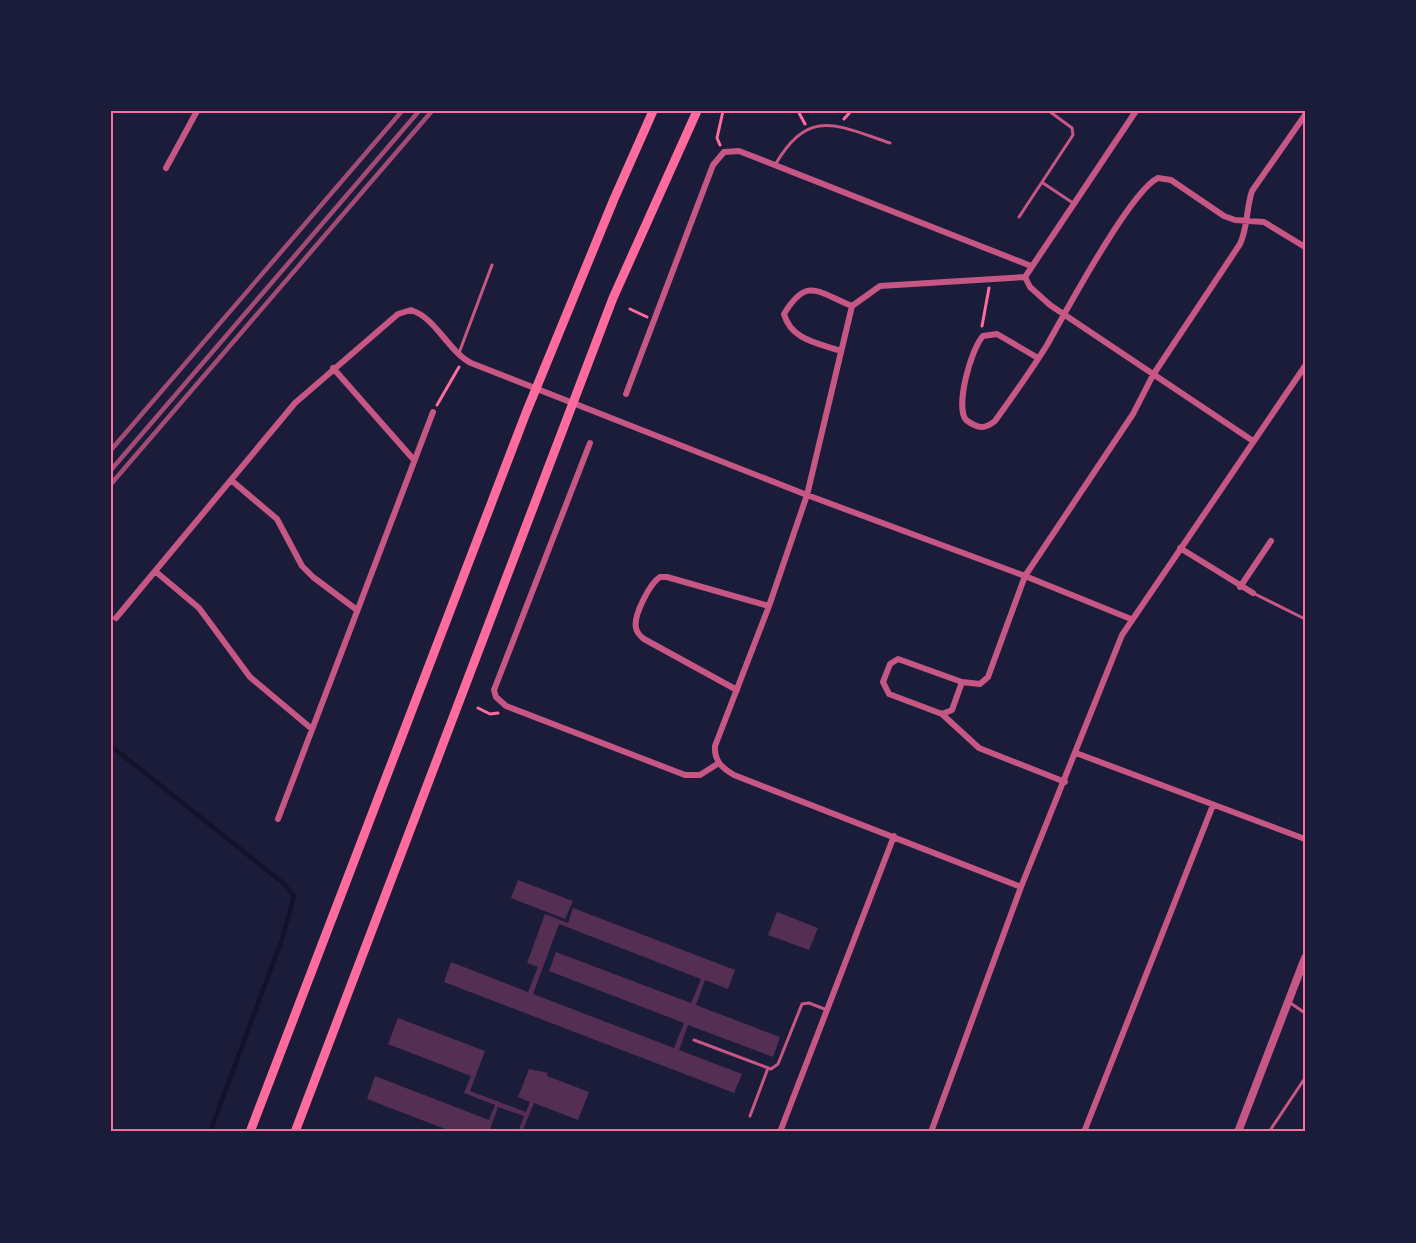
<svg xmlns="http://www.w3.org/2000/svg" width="1416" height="1243" font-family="'Asap Condensed',sans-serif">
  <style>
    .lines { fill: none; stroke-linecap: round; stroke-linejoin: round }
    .stream { stroke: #12122b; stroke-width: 4.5 }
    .building { fill: #542f53; fill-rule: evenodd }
    .path { stroke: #ff6b9d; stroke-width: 3 }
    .service { stroke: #c65784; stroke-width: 3 }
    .minor { stroke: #c65784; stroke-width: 6 }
    .tertiary { stroke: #c65784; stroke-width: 8 }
    .primary { stroke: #ff6b9d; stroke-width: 9 }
    .rail { stroke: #a44b75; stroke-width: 4.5 }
    .neatline { fill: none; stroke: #ff6b9d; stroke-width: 2 }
  </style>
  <rect width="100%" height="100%" fill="#1b1b3a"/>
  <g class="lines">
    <path class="stream" d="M111 746 283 883 294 896 282 939 210 1132"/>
  </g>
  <path class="building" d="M518 880 573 901 565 919 511 898Z
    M573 908 735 970 728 989 705 980 696 1005 780 1037 773 1057 688 1025 679 1050 742 1074 734 1093 444 982 451 962 528 992 538 967 527 963 545 914 568 923ZM559 924 701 979 691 1003 556 952 549 971 684 1023 674 1048 533 994Z
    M777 912 818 928 809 950 768 935Z
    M398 1018 485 1051 470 1091 526 1112 530 1102 518 1097 529 1069 548 1073 547 1076 589 1092 578 1120 534 1103 522 1132H518L524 1116 498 1107 489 1132H453L367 1099 375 1076 489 1120 495 1105 464 1093 471 1076 388 1044Z"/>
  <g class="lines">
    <path class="path" d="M798 111 805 124
      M844 119 851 111
      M720 145 717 138 723 111
      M630 309 647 317
      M982 326 989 288
      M437 405 459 367
      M478 708 490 714 498 713"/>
    <path class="service" d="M775 165C809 107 836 125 890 143
      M1043 183 1073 203
      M1019 217 1073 135 1072 128 1049 111
      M459 353 492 265
      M1253 593 1305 619
      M1289 1002 1305 1013
      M694 1040 771 1069 778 1064 802 1004 809 1003 827 1010
      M750 1116 768 1068
      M1269 1132 1305 1078"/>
    <path class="minor" d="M166 168 197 111
      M1025 277 1030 287 1050 305 1253 441
      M1025 277 1136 111
      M841 351C818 343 791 340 784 314 807 276 817 292 852 306
      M1038 358 997 334 983 336C971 349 955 406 966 420 977 428 984 430 995 421 1013 396 1031 371 1047 345 1065 313 1131 190 1158 178L1171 180 1224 216 1235 220 1264 222 1305 247
      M333 368 414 460
      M626 394 713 165 724 152 739 151 1031 266
      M590 443 494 690 496 697 506 706 685 775H700L719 763
      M231 480 277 519 302 566 313 577 357 610
      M1180 548 1253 593
      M155 571 199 608 250 677 312 729
      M1240 587 1271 541
      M116 618 295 403 398 314 411 310C436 318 448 351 471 363L807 495 1025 576 1131 619
      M962 682 952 710 942 714 889 694 883 682 890 664 898 659 962 682 980 684 988 677 1025 576 1133 414 1153 375 1240 244C1248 227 1246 209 1252 191L1305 115
      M737 690 644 639C640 636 637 633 636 628 633 616 650 583 660 577H667L769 606
      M942 714 979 748 1065 782
      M1076 753 1305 839
      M278 819 433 412
      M1021 887 734 775C722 768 714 761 715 746L769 606 807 495 852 306 880 286 1025 277
      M780 1132 894 836
      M931 1132 1021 887 1122 635 1305 366
      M1084 1132 1213 805"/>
    <path class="tertiary" d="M1238 1132 1305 958"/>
    <path class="primary" d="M250 1132 526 413 614 199 653 111
      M295 1132 613 298 697 111"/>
    <path class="rail" d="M111 450 402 111
      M111 470 419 111
      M111 484 432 111"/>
  </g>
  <rect width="1416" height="1243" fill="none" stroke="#1b1b3a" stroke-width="225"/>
  <rect x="112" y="112" width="1192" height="1018" class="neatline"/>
</svg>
